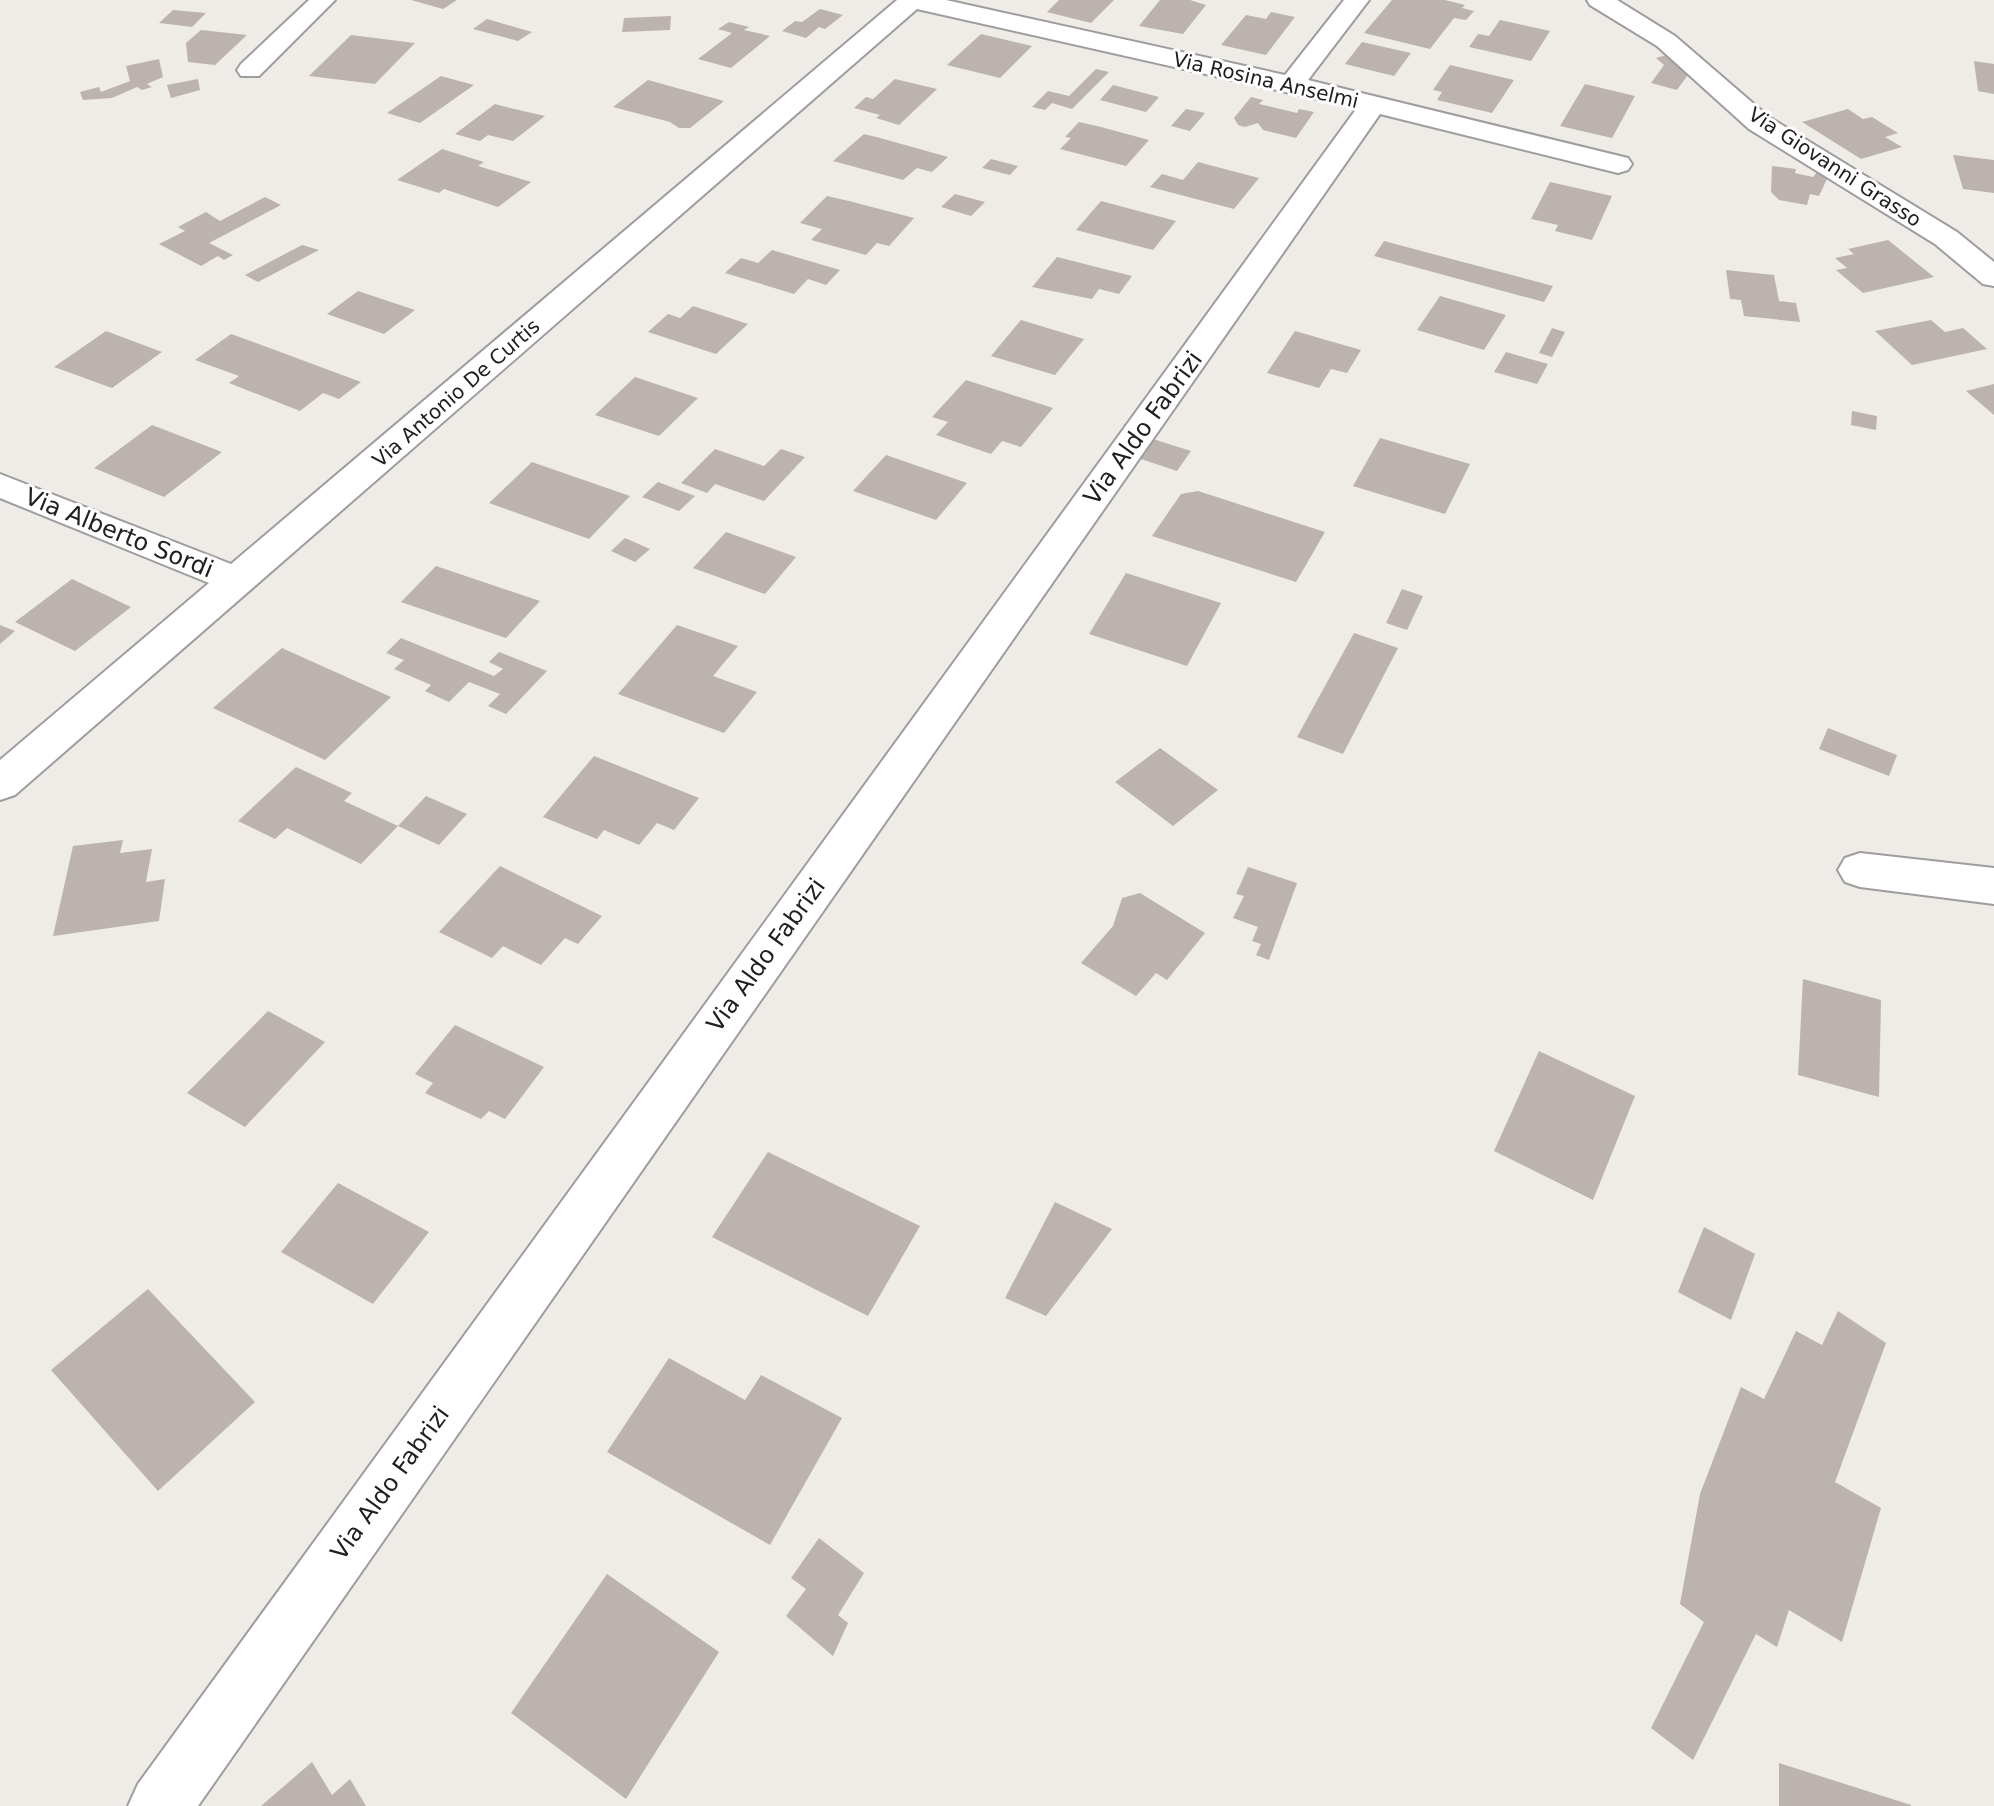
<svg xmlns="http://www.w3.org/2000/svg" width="1994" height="1806" font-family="'DejaVu Sans',sans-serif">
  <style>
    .building { fill: #bcb3b0 }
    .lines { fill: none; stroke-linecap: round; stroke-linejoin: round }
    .street-casing { stroke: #9d9d9d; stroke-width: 4 }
    .street { fill: #fff; fill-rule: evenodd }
    .labels { text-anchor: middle; stroke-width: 6; stroke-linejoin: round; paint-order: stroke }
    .far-street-label { font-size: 20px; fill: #202020; stroke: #fff }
    .street-label { font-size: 24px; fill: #202020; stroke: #fff }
  </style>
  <rect width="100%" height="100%" fill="#efebe7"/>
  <path class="building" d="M411 0H457L443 9Z
    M1059 0H1114L1091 23 1047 12Z
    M1160 0H1190L1206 5 1183 34 1139 26Z
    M1392 0H1445L1465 5 1462 8 1474 11 1466 20 1454 18 1430 49 1364 33Z
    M820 9 843 15 825 29 819 27 806 38 782 31 795 21 802 22Z
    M173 10 206 13 192 27 159 23Z
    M1271 12 1295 17 1266 55 1221 45 1246 15 1266 19Z
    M671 16 670 30 622 32 624 18Z
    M487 19 532 32 518 41 473 29Z
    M1500 20 1550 31 1531 61 1469 47 1478 34 1489 36Z
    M729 22 749 27 744 30 770 36 731 68 698 59 732 33 718 29Z
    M201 30 247 35 215 65 188 62 186 43Z
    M981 34 1032 46 1000 78 947 65Z
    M351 35 415 43 375 84 309 76Z
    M1362 42 1411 53 1394 76 1345 64Z
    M1667 55 1690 72 1677 90 1651 83 1664 65 1656 58Z
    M159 59 163 77 147 84 152 87 142 90 137 87 112 98 83 100 80 92 99 87 101 92 130 81 126 66Z
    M1974 61 1994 64V94L1978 91Z
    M1450 65 1514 80 1492 113 1437 100 1442 92 1433 90Z
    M1096 69 1109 72 1072 109 1052 103 1045 110 1032 107 1048 91 1069 96Z
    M441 76 474 85 420 123 387 113Z
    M198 79 200 90 171 98 167 85Z
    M895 79 937 89 899 125 876 118 880 115 854 108 866 97 873 99Z
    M648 80 724 101 690 128H679L670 122 613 107Z
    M1585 84 1635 96 1612 138 1560 126Z
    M1113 85 1159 97 1146 112 1100 100Z
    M1251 97 1263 100 1259 104 1297 113 1299 109 1314 112 1296 138 1263 130 1258 123 1245 127 1238 125 1234 118Z
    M495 104 510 108 545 116 513 141 488 135 480 141 455 134Z
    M1186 109 1205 113 1190 131 1171 126Z
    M1848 109 1863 119 1872 117 1898 133 1885 137 1902 147 1861 159 1802 122Z
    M1079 122 1101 127 1149 140 1126 166 1060 149 1071 138 1065 137Z
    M864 134 880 138 948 157 932 172 917 168 903 180 833 161Z
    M442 149 484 162 478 166 531 182 498 207 444 189 439 193 397 180Z
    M1953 155 1994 160V193L1963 189Z
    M991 159 1018 166 1010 175 982 168Z
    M1198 162 1259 178 1234 209 1150 187 1162 174 1183 180Z
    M1772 166 1796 169 1795 173 1813 177 1817 172 1827 179 1819 196 1810 194 1807 205 1779 200 1771 192Z
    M1550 182 1612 196 1592 240 1555 231 1558 225 1531 219Z
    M955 194 985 202 971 216 941 207Z
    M827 196 849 201 914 218 889 246 877 243 866 255 811 240 822 229 800 223Z
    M265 197 281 205 209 243 233 255 224 260 218 256 201 266 159 244 185 231 178 227 206 212 220 221Z
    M1101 201 1176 221 1153 250 1076 230Z
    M1888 240 1934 277 1863 293 1836 270 1847 268 1835 258 1854 254 1848 249Z
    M1384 241 1553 286 1544 302 1374 256Z
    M302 245 319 250 258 282 245 275Z
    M772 250 840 270 826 285 808 279 794 294 725 273 741 258 758 263Z
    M1057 257 1132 276 1119 294 1099 289 1092 299 1032 287Z
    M1726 270 1774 275 1779 301 1796 303 1800 322 1744 316 1741 300 1730 299Z
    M358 291 415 310 384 334 327 314Z
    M1440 296 1506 315 1484 350 1417 330Z
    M693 306 748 324 716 354 648 332 668 314 680 318Z
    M1021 320 1084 339 1055 375 991 356Z
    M1931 320 1945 332 1963 328 1987 349 1912 365 1875 331Z
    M1552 328 1565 332 1552 357 1539 353Z
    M106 331 162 352 112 388 54 367Z
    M1295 331 1361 350 1347 373 1331 369 1319 388 1267 373Z
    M231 334 275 350 361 382 339 399 323 393 300 411 229 383 239 376 195 360Z
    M1506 352 1548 364 1537 384 1494 372Z
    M635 377 698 398 659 436 595 415Z
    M966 380 1053 408 1021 447 1002 441 991 454 936 435 948 422 932 417Z
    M1994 384V415L1966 391Z
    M1852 411 1877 416 1876 430 1851 425Z
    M152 425 222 452 164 497 94 468Z
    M1380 438 1470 464 1445 514 1353 486Z
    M1153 439 1191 451 1177 471 1138 458Z
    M715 449 764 466 781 449 805 457 764 501 715 484 707 493 681 483Z
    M886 455 967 483 936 520 853 491Z
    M532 462 552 469 630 496 589 539 489 503Z
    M658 482 695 496 679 511 642 497Z
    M1198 491 1325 532 1296 582 1152 536 1181 494Z
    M726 532 796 557 765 594 693 568Z
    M625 538 650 549 635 562 611 551Z
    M436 566 540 601 506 638 401 602Z
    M1126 573 1221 603 1187 666 1089 634Z
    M72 579 131 607 75 651 15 622Z
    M1402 589 1423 596 1407 630 1386 623Z
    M0 625 15 631 0 644Z
    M677 625 738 646 713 676 757 692 724 733 618 694Z
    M1354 633 1398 648 1343 754 1297 737Z
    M401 638 494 676 503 669 489 662 499 652 547 671 506 714 488 706 500 694 469 682 449 702 425 691 431 685 394 669 404 660 386 653Z
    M282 648 391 697 325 760 213 708Z
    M1828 728 1897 755 1889 776 1819 749Z
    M1160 748 1218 790 1173 826 1115 782Z
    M594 756 699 798 674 830 657 823 639 845 604 830 597 839 543 817Z
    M296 767 352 793 344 801 398 826 361 864 287 828 275 839 238 821Z
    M426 796 467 814 439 845 398 826Z
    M123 840 120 853 152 849 146 882 165 879 159 921 53 936 73 846Z
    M500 866 602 916 578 944 565 938 541 965 503 946 492 958 439 932Z
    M1248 867 1297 883 1269 960 1256 955 1261 944 1252 941 1258 927 1233 918 1244 896 1236 894Z
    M1140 893 1205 933 1167 980 1156 973 1136 996 1081 963 1113 926 1122 898Z
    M1803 979 1881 1000 1879 1097 1798 1075Z
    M268 1011 325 1042 245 1127 187 1093Z
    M455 1025 544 1067 505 1119 489 1111 481 1119 425 1093 433 1083 415 1074Z
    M1539 1051 1635 1096 1593 1200 1494 1151Z
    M768 1152 920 1226 868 1316 712 1237Z
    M338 1183 429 1232 373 1304 281 1252Z
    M1055 1202 1112 1229 1046 1316 1005 1298Z
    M1704 1227 1755 1254 1731 1320 1678 1292Z
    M148 1289 255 1402 158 1491 51 1370Z
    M1838 1311 1886 1343 1835 1482 1881 1508 1842 1642 1789 1610 1777 1647 1756 1634 1693 1760 1651 1728 1704 1622 1680 1604 1700 1494 1741 1387 1764 1399 1796 1331 1822 1345Z
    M669 1358 745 1400 761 1375 842 1418 770 1545 607 1452Z
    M819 1538 864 1573 838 1615 848 1623 833 1656 786 1616 806 1589 791 1578Z
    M607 1574 719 1652 626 1799 511 1713Z
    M312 1762 332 1795 350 1779 366 1806H261Z
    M1779 1763 1911 1805V1806H1779Z"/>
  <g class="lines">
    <g class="street-casing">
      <path id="street" d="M309 0H335L259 76H241L237 70 241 64Z
        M897 0H946L1285 75 1344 0H1369L1308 80 1628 158 1632 164 1628 170 1618 173 1380 114 198 1806H128L138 1784 1357 108 917 9 15 795 0 800V760L209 583 0 498V474L231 564Z
        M1587 0H1617L1675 36 1769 117 1957 232 1994 262V286L1983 284 1935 244 1749 129 1657 46 1590 5Z
        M1860 853 1994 868V904L1860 887 1845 882 1838 870 1845 858Z"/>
    </g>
    <use href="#street" class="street"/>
  </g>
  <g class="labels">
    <g class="far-street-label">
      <text transform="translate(1266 80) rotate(13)" y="7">Via Rosina Anselmi</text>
      <text transform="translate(1835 167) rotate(33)" y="7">Via Giovanni Grasso</text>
      <text transform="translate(456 393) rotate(-41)" y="7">Via Antonio De Curtis</text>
    </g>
    <g class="street-label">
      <text transform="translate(1143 428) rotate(-54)" y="8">Via Aldo Fabrizi</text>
      <text transform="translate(119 533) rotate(22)" y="8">Via Alberto Sordi</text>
      <text transform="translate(766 955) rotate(-54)" y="8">Via Aldo Fabrizi</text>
      <text transform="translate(390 1483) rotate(-54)" y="8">Via Aldo Fabrizi</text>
    </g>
  </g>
</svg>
